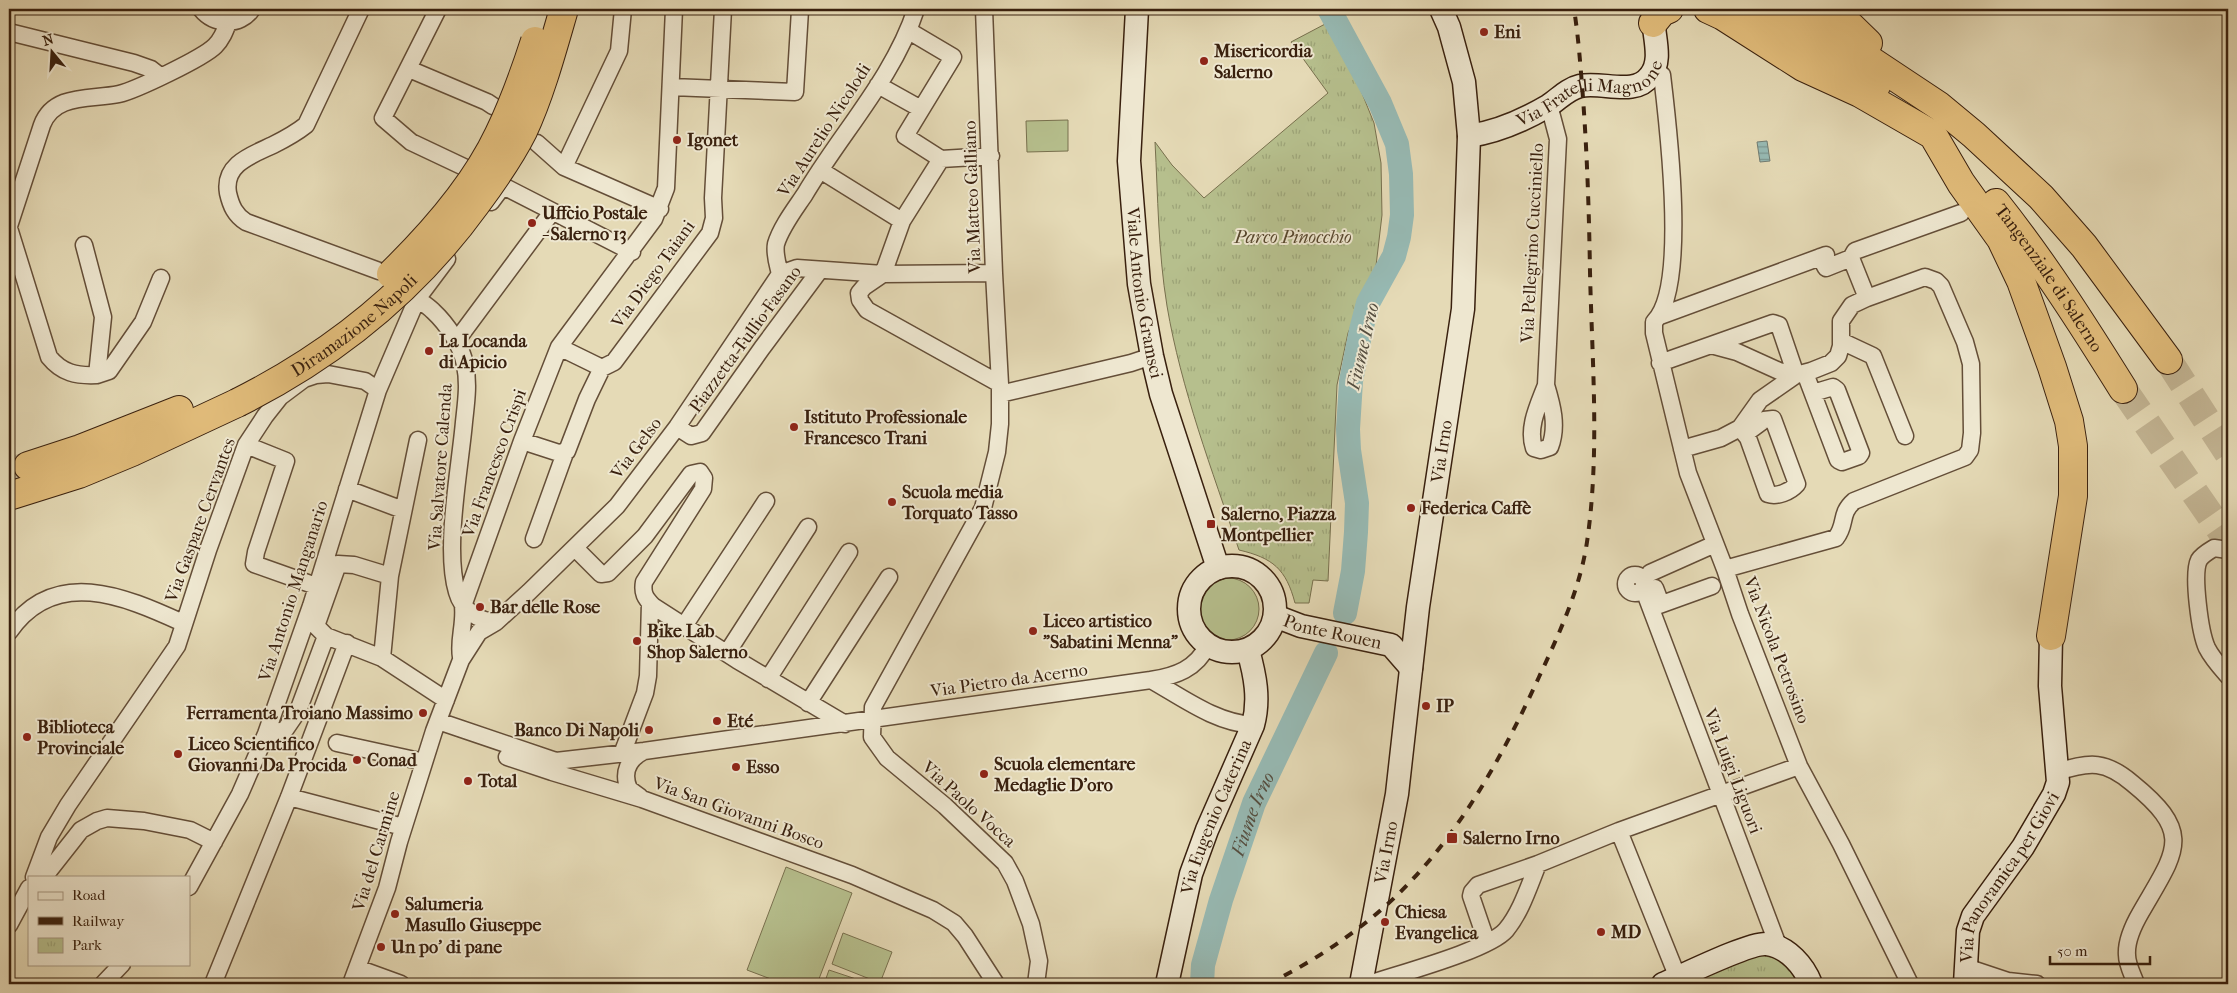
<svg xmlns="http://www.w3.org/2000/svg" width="2237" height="993" font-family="'IM FELL French Canon',serif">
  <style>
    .grass { fill: #b6bf8d; stroke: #78704e }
    .park { fill: url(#park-tufts); stroke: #78704e }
    .water { fill: url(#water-rules); stroke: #717c72 }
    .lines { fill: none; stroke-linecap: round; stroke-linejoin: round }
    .river { stroke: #97bab4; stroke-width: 24 }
    .highway-tunnel { stroke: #c3b594; stroke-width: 28; stroke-dasharray: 28 14; stroke-linecap: butt }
    .street-casing { stroke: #644e38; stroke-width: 19 }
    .secondary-casing { stroke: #39200e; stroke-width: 25 }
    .highway-casing { stroke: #39200e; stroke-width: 30 }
    .street { stroke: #eee7d0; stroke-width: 16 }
    .secondary { stroke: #eee7d0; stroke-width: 22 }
    .highway { stroke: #e2bd7b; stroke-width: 28 }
    .rail { stroke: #39200e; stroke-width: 4; stroke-dasharray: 9 9; stroke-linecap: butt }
    .highway-bridge-casing { stroke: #39200e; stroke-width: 30; stroke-linecap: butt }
    .highway-bridge { stroke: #e2bd7b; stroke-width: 28 }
    .poi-dot { fill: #8f2418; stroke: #eee7d0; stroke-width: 2 }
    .labels { text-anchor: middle; stroke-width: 4; stroke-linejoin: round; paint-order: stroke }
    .poi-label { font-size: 18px; font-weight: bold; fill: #39200e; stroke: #eee7d0; text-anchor: start }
    .street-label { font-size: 18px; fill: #39200e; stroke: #eee7d0 }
    .park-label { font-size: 18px; font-style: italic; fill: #58482e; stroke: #eee7d0 }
    .water-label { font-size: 19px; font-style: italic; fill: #554e40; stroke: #eee7d0 }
  </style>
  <defs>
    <pattern id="park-tufts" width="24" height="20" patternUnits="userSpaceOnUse" patternTransform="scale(1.25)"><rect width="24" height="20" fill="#b6bf8d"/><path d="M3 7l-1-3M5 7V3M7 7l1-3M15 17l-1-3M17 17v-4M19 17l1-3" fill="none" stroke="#9da478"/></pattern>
    <pattern id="water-rules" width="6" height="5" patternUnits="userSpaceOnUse" patternTransform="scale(1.25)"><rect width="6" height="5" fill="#97bab4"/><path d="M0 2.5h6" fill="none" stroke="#7c9791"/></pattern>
  </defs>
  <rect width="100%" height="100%" fill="#e5dab6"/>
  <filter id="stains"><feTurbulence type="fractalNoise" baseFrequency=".004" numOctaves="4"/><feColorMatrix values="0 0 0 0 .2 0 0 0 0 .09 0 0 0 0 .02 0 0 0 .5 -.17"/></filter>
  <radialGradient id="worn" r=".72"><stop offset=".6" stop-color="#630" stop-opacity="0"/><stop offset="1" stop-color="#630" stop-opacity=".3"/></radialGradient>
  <path class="grass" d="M1068 120V151L1027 152 1026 121Z
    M1197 609a31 31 0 1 1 62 0a31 31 0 1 1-62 0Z
    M786 867 852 893 817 984H784L747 970Z
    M843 933 892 952 880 983 832 964Z
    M829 970 871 984H824Z"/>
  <path class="park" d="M1327 23 1345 51 1374 123 1381 163 1382 215 1376 266 1348 333 1337 385 1328 581 1313 580 1309 603H1295C1286 569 1273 558 1239 550 1212 470 1181 389 1167 306 1158 251 1158 197 1155 142L1172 165 1204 198 1328 93 1291 42Z
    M1751 955C1772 955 1792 961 1796 984H1684Z"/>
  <path class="water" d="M1767 141 1770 161 1760 162 1757 142Z"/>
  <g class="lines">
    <g class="river">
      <path d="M1329 9 1380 103 1397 144 1401 174 1402 215 1399 237 1394 256 1368 303 1361 330 1351 381 1348 429 1349 450 1357 503 1356 532 1353 571 1345 613"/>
      <path id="s1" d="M1202 984 1203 965 1221 900 1254 803 1326 653"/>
    </g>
    <path class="highway-tunnel" d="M2168 360 2228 453
      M2123 389 2228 541
      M9 471 28 466"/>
    <g class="street-casing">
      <path id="street" d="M201 9C214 25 240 27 252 9
        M361 9 306 125C296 133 285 139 273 145 252 155 223 164 228 193 231 206 235 215 246 222L379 271
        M438 9 383 118 411 142 466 168
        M984 9 994 273 1000 384V424L997 452 983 508 873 707 872 737 887 758 945 806 1005 863 1015 881 1031 924 1039 961 1036 984
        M909 31 953 57 905 136 941 159
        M9 32 134 63 151 69 160 76
        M409 69 487 102 493 106
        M1654 70 1662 75C1668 125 1688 288 1654 322V333L1688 473 1725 569 1740 614 1799 766 1841 844 1910 984
        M878 85 921 109
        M672 87 795 92 800 10
        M537 143 564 167 660 209
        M564 167 619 51 623 9
        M820 170 902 221
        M491 202 503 186 632 252
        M9 226 42 125C54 93 91 100 119 94 136 90 203 58 215 46 222 39 225 31 228 23
        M9 228 49 357C62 373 76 376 97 375L103 317 84 245
        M1820 257 1826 268 1851 258
        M780 274C778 265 774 254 776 244 781 227 795 209 805 194 841 133 894 77 916 9
        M780 274 797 268 883 274 994 273
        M883 274 864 287 859 293 860 300 867 310 1000 384
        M883 274 902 221 941 159 991 156
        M409 292C416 299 426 304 433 311 447 324 462 346 465 365 469 384 466 403 464 422 460 468 444 549 457 592 462 610 478 621 496 622
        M1867 298 1851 258 1855 251 1961 213
        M1660 316 1826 255
        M457 340 552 212
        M1841 341 1873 356 1905 436
        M559 347 602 368
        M1660 363 1711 345 1737 352 1779 371 1796 375 1811 371 1831 363 1838 356 1841 346V321L1852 305 1867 298 1925 277 1936 281 1941 286 1965 342 1971 364 1972 433 1970 450 1965 457 1854 501C1839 514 1847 524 1836 538L1725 569
        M1805 373 1838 460 1842 462 1859 456 1861 453 1837 390 1833 387 1813 393
        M97 375 109 371 143 322 161 278
        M1546 385C1539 404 1527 427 1534 448L1541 450 1550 447C1558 426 1552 405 1546 385L1558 139 1549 105
        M1000 394 1131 363 1152 356
        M677 427 691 436 702 433 762 348 820 270
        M1740 428 1748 438 1768 494C1777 497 1790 492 1797 484L1773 419 1764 420 1745 434
        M522 441 559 453 567 451 587 399 602 368 614 362 710 233 714 218 713 198 723 9
        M246 445 286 461 256 552 254 564 316 586
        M1682 449 1721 438 1740 428 1760 400 1796 375 1779 325 1773 323 1711 345
        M347 489 403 510
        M534 539 565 453
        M575 548 601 574 608 573 645 536 691 474 700 472 704 478 703 489 644 582C642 593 645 598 653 606L737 660 845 724
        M2228 550 2214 548C2209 551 2202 555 2199 560 2192 574 2200 633 2207 648 2212 658 2221 668 2228 676
        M1650 573 1715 544
        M1626 584a9 9 0 1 1 18 0a9 9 0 1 1-18 0Z
        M390 576 354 565 338 564 316 626 326 636 382 658 446 700
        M1655 588 1661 604
        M1641 591 1645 593 1779 948
        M1651 608 1712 586
        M684 626 766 501
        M9 632C54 566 124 596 183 623
        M727 653 808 527
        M461 657C458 640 465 625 463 606L522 441 559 347 654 219 666 188 674 9
        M382 658 390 576 418 440
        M768 679 849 552
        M1151 680C1176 676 1196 669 1208 645
        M808 703 889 577
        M438 721 556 761 644 751 1151 680C1183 698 1216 723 1253 725
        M266 734 285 730 298 711 326 636
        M337 743 424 762
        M622 754 645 693 648 676 650 603
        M507 757 552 772 642 799 852 875 933 910 954 923 965 936 996 984
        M2058 772C2090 761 2106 761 2132 783 2195 834 2176 851 2141 912 2134 924 2126 941 2127 955 2127 965 2133 975 2136 984
        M289 797 403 827
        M640 797 629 789C622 773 628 759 644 751
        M1619 831 1678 978
        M34 877 49 837 68 805 177 646 208 550 246 445 265 416 280 397 304 379 316 375 328 374 365 381 378 390
        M44 877 81 830 97 821 107 818 144 821 190 830 214 842
        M189 887 240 794 266 734 311 606 378 390 417 299 447 259
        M9 925 29 888
        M1484 944 1485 937 1471 896 1472 892 1478 885 1538 864
        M1966 967 2008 981 2037 984
        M357 968 401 984
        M103 984 122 964
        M213 984 289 797 347 643
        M351 984 387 888 399 842 434 731 461 660 479 632 496 622 529 592 617 506 677 427 780 274
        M1369 984C1398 974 1489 950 1506 930 1521 912 1529 886 1538 864L1619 831 1799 766"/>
    </g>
    <g class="secondary-casing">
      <g id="secondary">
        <path id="s2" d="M1137 9 1129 161 1139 284 1152 356 1161 394 1218 568"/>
        <path id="s3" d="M1469 136C1497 132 1524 120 1548 106 1559 99 1567 89 1580 86 1602 81 1635 97 1650 76 1665 58 1650 30 1654 9"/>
        <circle cx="1232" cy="609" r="43"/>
        <path id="s4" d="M1275 616 1301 626 1391 645 1411 668"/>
        <path id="s5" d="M1167 984 1191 874 1207 830 1253 725C1260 699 1255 675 1248 650"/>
        <path id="s6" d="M1361 984 1397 794 1418 607 1463 309 1469 136 1464 82 1449 27 1441 9"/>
        <path d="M1663 984C1682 976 1750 942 1767 944 1788 947 1804 966 1811 984"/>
        <path id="s7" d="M1965 984 1968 931 1973 916 2023 847 2054 794 2058 782 2050 686 2051 636"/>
      </g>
    </g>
    <g class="highway-casing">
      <g id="highway">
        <path d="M1708 9 1723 16 1803 67 1860 93 1933 135 1961 183 2001 239 2021 281 2052 367 2069 421 2073 446V496L2051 636"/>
        <path d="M1755 9 1876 86"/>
        <path d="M1793 9 1939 106 1974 135 2041 197 2084 246 2168 360"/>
        <path d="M1833 9 1868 43"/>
        <path d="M1653 23 1662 12 1669 9"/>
        <path id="s8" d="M1996 203C2043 262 2083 325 2123 389"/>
        <path d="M28 466 80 449 179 410"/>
        <path d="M9 496 79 474 132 452 237 403"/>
      </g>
    </g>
    <use href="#street" class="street"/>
    <use href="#secondary" class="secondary"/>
    <use href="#highway" class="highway"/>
    <path class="rail" d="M1268 984C1319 959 1372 923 1411 881 1466 823 1506 749 1539 677 1559 634 1580 589 1587 542 1600 453 1592 362 1590 272 1589 210 1587 148 1582 85 1580 60 1578 34 1574 9"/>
    <g class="highway-bridge-casing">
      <g id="highway-bridge">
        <path d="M391 274C432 234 474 187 499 134 513 105 525 72 535 41"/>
        <path id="s9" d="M237 403C333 355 413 291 476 204 493 181 510 157 523 131 540 95 553 47 564 9"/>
      </g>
    </g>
    <use href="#highway-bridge" class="highway-bridge"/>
  </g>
  <g class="poi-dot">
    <circle cx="1484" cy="32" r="5"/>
    <circle cx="1204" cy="61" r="5"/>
    <circle cx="677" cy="140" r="5"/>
    <circle cx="532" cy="223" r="5"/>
    <circle cx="429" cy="351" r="5"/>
    <circle cx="794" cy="427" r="5"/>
    <circle cx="892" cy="502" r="5"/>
    <circle cx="1411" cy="508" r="5"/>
    <rect x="1206" y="519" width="10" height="10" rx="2.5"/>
    <circle cx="480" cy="607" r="5"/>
    <circle cx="1033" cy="631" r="5"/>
    <circle cx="637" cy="641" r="5"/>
    <circle cx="1426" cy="706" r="5"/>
    <circle cx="423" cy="713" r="5"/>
    <circle cx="717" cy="721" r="5"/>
    <circle cx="649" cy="730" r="5"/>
    <circle cx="27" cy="737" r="5"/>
    <circle cx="178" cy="754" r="5"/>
    <circle cx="357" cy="760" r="5"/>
    <circle cx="736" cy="767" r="5"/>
    <circle cx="984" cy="774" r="5"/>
    <circle cx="468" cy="781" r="5"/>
    <rect x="1446" y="832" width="12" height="12" rx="2.5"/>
    <circle cx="395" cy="914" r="5"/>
    <circle cx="1385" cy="922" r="5"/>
    <circle cx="1601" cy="932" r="5"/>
    <circle cx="381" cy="947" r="5"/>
  </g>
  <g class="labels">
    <g class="poi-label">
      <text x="1494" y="38">Eni</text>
      <text x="1214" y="57">Misericordia<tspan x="1214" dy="21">Salerno</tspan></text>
      <text x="687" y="146">Igonet</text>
      <text x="542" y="219">Uffcio Postale<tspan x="542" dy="21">- Salerno 13</tspan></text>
      <text x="439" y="347">La Locanda<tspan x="439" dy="21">di Apicio</tspan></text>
      <text x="804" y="423">Istituto Professionale<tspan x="804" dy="21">Francesco Trani</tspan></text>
      <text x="902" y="498">Scuola media<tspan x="902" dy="21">Torquato Tasso</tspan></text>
      <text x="1421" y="514">Federica Caffè</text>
      <text x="1221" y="520">Salerno, Piazza<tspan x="1221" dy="21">Montpellier</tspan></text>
      <text x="490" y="613">Bar delle Rose</text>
      <text x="1043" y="627">Liceo artistico<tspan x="1043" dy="21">"Sabatini Menna"</tspan></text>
      <text x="647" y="637">Bike Lab<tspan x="647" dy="21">Shop Salerno</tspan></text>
      <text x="1436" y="712">IP</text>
      <text x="413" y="719" text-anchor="end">Ferramenta Troiano Massimo</text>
      <text x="727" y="727">Eté</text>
      <text x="37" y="733">Biblioteca<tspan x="37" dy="21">Provinciale</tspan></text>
      <text x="639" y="736" text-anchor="end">Banco Di Napoli</text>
      <text x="188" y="750">Liceo Scientifico<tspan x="188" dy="21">Giovanni Da Procida</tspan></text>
      <text x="367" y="766">Conad</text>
      <text x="994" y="770">Scuola elementare<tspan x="994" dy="21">Medaglie D'oro</tspan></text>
      <text x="746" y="773">Esso</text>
      <text x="478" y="787">Total</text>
      <text x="1463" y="844">Salerno Irno</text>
      <text x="405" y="910">Salumeria<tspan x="405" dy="21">Masullo Giuseppe</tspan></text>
      <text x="1395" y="918">Chiesa<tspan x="1395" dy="21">Evangelica</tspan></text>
      <text x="1611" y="938">MD</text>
      <text x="391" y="953">Un po' di pane</text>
    </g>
    <g class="street-label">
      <text dy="6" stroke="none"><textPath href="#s3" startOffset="132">Via Fratelli Magnone</textPath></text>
      <text transform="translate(824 130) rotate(-57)" y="6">Via Aurelio Nicolodi</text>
      <text transform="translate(972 197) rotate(-92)" y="6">Via Matteo Galliano</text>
      <text transform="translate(1532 243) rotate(-87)" y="6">Via Pellegrino Cucciniello</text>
      <text transform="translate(653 274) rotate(-54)" y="6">Via Diego Taiani</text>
      <text dy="6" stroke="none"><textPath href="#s8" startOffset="92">Tangenziale di Salerno</textPath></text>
      <text dy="6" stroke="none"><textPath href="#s2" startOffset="285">Viale Antonio Gramsci</textPath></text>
      <text dy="6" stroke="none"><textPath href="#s9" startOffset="141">Diramazione Napoli</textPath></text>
      <text transform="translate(745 339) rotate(-54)" y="6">Piazzetta Tullio Fasano</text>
      <text transform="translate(636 448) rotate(-53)" y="6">Via Gelso</text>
      <text dy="6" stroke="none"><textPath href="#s6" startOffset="539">Via Irno</textPath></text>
      <text transform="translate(494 463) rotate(-70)" y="6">Via Francesco Crispi</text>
      <text transform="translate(440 467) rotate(-86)" y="6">Via Salvatore Calenda</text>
      <text transform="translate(200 520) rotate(-70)" y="6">Via Gaspare Cervantes</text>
      <text transform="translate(293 591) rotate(-72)" y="6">Via Antonio Manganario</text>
      <text dy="6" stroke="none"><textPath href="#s4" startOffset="60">Ponte Rouen</textPath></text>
      <text transform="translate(1777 650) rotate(69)" y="6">Via Nicola Petrosino</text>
      <text transform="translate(1009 680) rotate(-8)" y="6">Via Pietro da Acerno</text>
      <text transform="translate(1733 771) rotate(69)" y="6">Via Luigi Liguori</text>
      <text transform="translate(969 804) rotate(42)" y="6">Via Paolo Vocca</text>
      <text transform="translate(739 813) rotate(20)" y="6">Via San Giovanni Bosco</text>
      <text dy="6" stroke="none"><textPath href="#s5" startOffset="175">Via Eugenio Caterina</textPath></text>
      <text transform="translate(376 851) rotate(-73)" y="6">Via del Carmine</text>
      <text dy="6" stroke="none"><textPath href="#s6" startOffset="134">Via Irno</textPath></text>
      <text dy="6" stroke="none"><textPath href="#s7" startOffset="119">Via Panoramica per Giovi</textPath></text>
    </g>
    <g class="park-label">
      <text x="1293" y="243">Parco Pinocchio</text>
    </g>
    <g class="water-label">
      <text transform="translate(1362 346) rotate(-77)" y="7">Fiume Irno</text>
      <text dy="7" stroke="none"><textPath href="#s1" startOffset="178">Fiume Irno</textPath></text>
    </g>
  </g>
  <rect width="2237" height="993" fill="none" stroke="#e5dab6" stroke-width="30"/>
  <rect x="10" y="10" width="2217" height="973" fill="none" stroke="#39200e" stroke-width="2.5"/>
  <rect x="15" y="15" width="2207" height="963" fill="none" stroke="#39200e"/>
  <rect x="28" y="876" width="162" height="90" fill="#eee7d0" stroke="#a69782"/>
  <rect x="38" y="892" width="25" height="8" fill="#eee7d0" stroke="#a69782"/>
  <text x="72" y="900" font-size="15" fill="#39200e">Road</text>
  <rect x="38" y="917" width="25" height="8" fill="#39200e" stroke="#a69782"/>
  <text x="72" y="926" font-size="15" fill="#39200e">Railway</text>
  <rect x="38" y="938" width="25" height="15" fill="url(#park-tufts)" stroke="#a69782"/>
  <text x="72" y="950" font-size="15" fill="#39200e">Park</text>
  <g transform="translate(52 52) rotate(342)" stroke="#eee7d0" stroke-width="4" paint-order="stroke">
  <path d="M0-4L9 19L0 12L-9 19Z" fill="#39200e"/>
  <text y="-8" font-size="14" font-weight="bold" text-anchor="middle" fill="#39200e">N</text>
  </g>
  <path d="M2050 956v8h100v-8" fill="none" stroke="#39200e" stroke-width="2.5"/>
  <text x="2057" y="956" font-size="15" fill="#39200e" stroke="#eee7d0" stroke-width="4" paint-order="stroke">50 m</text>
  <rect width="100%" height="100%" filter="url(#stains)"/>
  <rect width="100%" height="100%" fill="url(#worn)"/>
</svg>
